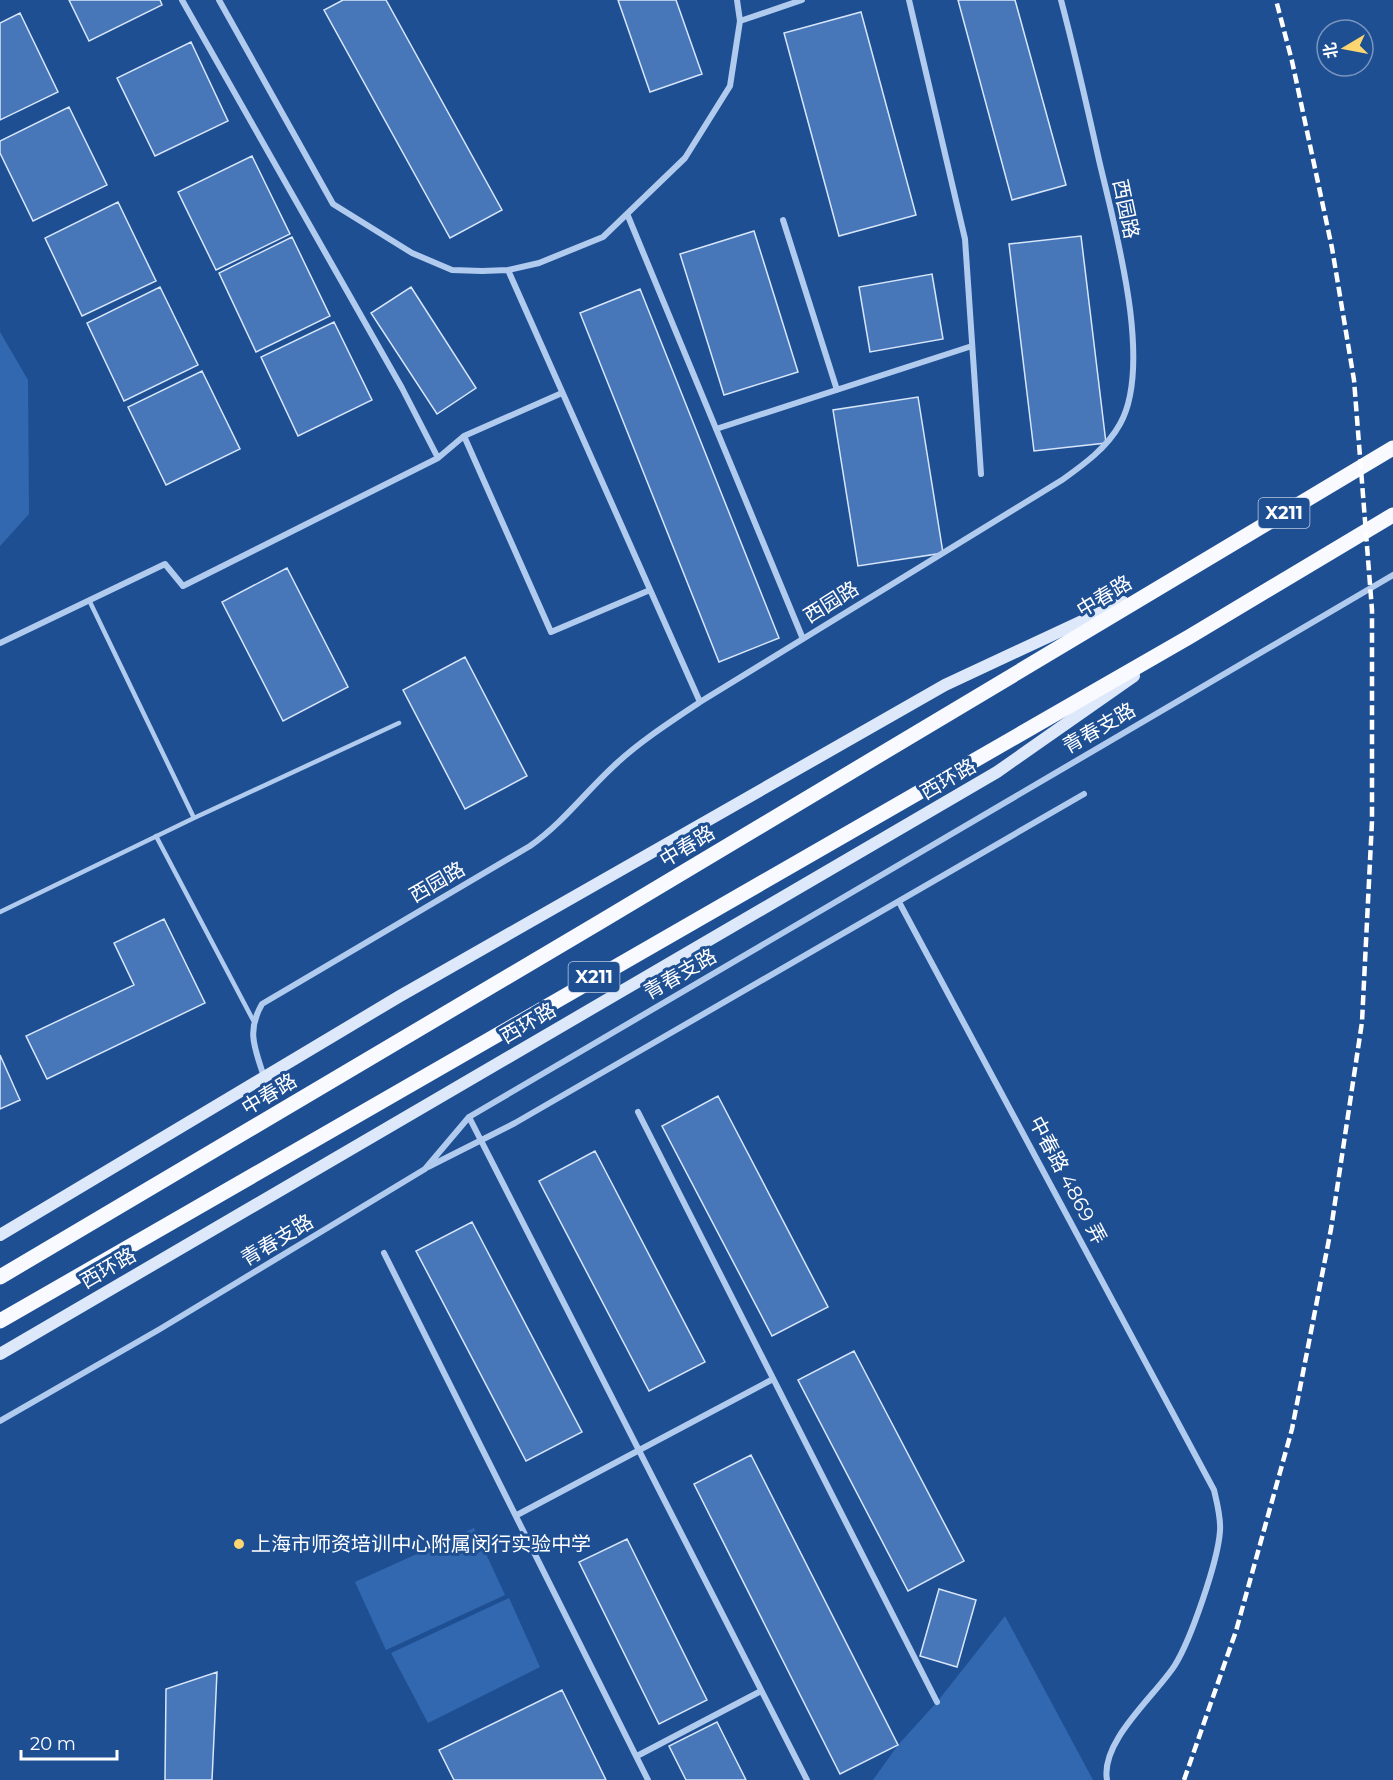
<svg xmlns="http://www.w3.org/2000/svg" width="1393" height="1780" font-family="Montserrat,'Noto Sans SC',sans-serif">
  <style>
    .green { fill: #3268b0 }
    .building { fill: #4777b9; stroke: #d7e6fa; stroke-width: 1.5 }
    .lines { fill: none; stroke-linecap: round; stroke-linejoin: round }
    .lane { stroke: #b1cbee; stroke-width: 4.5 }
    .street { stroke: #b1cbee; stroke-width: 6 }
    .secondary { stroke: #dde9fa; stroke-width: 12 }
    .primary { stroke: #f8faff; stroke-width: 15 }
    .rail { stroke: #fff; stroke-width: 4.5; stroke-dasharray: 10 4.5; stroke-linecap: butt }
    .poi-dot { fill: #fcd771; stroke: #1f4f93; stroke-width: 2 }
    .labels { text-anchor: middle; stroke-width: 6; stroke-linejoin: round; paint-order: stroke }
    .shield { fill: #1f4f93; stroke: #bccadf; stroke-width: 1.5 }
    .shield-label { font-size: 18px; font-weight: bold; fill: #fff }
    .street-label { font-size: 20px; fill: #fff; stroke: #1f4f93 }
    .poi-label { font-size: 20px; fill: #fff; stroke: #1f4f93; text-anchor: start }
  </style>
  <rect width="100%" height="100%" fill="#1f4f93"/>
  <path class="green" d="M0 332 28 380 29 514 0 546Z
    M474 1528 505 1595 386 1650 355 1582Z
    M509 1598 540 1667 428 1723 391 1653Z
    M1005 1616 1093 1780H873L898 1745 937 1702Z"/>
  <path class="building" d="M69 0H160L162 5 89 41Z
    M343 0H386L502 210 450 238 324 10Z
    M618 0H676L702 74 650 92Z
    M958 0H1015L1066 185 1012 200Z
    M861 12 916 215 839 236 784 33Z
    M20 13 58 92 0 120V23Z
    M191 42 228 121 155 156 117 78Z
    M69 107 107 185 33 221 0 153V141Z
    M252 156 290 234 216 270 178 192Z
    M118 202 156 281 82 316 45 238Z
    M754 231 798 372 724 395 680 254Z
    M1081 236 1106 443 1034 451 1009 244Z
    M292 237 330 316 256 352 219 273Z
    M932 274 943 339 870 352 859 287Z
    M160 287 198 365 124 401 87 323Z
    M411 287 476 388 437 414 371 313Z
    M640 289 779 638 719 662 580 313Z
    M334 322 372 400 298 436 261 357Z
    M202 371 240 449 166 485 128 407Z
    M918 397 943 553 858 566 833 410Z
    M287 568 348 687 283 721 222 602Z
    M465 657 527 776 465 809 403 690Z
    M164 919 205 1003 47 1079 26 1036 134 985 114 943Z
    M0 1055 20 1100 0 1109Z
    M718 1096 828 1307 772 1336 662 1126Z
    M595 1151 705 1362 649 1391 539 1181Z
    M472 1222 582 1432 526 1461 416 1251Z
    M854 1351 964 1561 908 1591 798 1380Z
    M751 1455 898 1745 840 1774 694 1484Z
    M627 1539 707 1700 659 1724 579 1562Z
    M939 1589 976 1600 957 1667 920 1656Z
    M217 1672 212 1780H165L166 1689Z
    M562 1690 606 1780H454L439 1750Z
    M717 1722 746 1780H686L669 1746Z"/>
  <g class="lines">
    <path class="lane" d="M89 600 194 818
      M156 836 253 1020
      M0 912 194 818 399 723"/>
    <path class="street" d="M182 0 402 388 438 458
      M219 0 333 204 412 253 452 270 482 271 508 270 539 263 603 237 685 158 730 86 740 21 737 0
      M909 0 965 239 981 474
      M740 21 802 0
      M628 216 803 639
      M783 220 837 390
      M508 270 700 702
      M716 429 972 346
      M464 436 551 632 650 590
      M0 643 165 564 183 586 438 458 464 436 562 393
      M899 902 1214 1490C1217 1503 1221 1517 1220 1531 1218 1561 1191 1639 1175 1665 1156 1695 1100 1741 1107 1780
      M264 1077C255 1048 246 1032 262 1004L530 846C564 822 587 790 617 763 642 740 672 721 700 702L1062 480C1083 465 1107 448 1120 424 1154 364 1114 225 1099 160 1087 106 1075 53 1061 0
      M638 1112 937 1702
      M469 1117 807 1780
      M428 1167 515 1123 1084 794
      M384 1253 648 1780
      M0 1421 160 1329 425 1169 469 1117 1393 575
      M517 1515 773 1379
      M637 1756 761 1691"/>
    <path class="secondary" d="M0 1235 400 996 945 685 1123 602
      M0 1354 997 772 1134 676"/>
    <path class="primary" d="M0 1277 600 922 1393 448
      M0 1321 1189 637 1393 515"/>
    <path class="rail" d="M1184 1780 1236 1631 1292 1429 1331 1229 1362 1022 1372 821V610L1354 380 1332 248 1292 61 1276 0"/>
  </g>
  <circle class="poi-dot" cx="239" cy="1544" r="6"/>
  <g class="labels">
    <g class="shield">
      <rect x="1258.5" y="498" width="51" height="30" rx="4.5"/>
      <rect x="568.5" y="962" width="51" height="30" rx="4.5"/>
    </g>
    <g class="shield-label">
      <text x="1284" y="519">X211</text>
      <text x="594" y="983">X211</text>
    </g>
    <g class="street-label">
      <text transform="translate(1126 209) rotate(78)" y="7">西园路</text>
      <text transform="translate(1104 596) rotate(-31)" y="7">中春路</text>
      <text transform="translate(831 602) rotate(-32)" y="7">西园路</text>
      <text transform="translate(1099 728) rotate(-30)" y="7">青春支路</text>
      <text transform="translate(948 779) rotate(-30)" y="7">西环路</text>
      <text transform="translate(687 846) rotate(-31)" y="7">中春路</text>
      <text transform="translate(437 882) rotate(-30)" y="7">西园路</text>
      <text transform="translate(680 974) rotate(-30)" y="7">青春支路</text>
      <text transform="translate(528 1023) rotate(-30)" y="7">西环路</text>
      <text transform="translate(269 1094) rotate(-31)" y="7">中春路</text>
      <text transform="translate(1068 1180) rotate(62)" y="7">中春路 4869 弄</text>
      <text transform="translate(277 1240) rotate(-31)" y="7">青春支路</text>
      <text transform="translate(108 1268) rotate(-30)" y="7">西环路</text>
    </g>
    <g class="poi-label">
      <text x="251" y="1551">上海市师资培训中心附属闵行实验中学</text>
    </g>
  </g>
  <g transform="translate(1345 48) rotate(260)"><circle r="28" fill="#1f4f93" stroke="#7995be" stroke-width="1.5"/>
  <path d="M0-4.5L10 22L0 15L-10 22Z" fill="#fcd771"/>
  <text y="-9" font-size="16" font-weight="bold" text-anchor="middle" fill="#ffffff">北</text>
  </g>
  <path d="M21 1750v9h96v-9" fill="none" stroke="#ffffff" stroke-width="3"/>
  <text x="30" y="1750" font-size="18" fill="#ffffff" stroke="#1f4f93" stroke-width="4.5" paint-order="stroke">20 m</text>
</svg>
